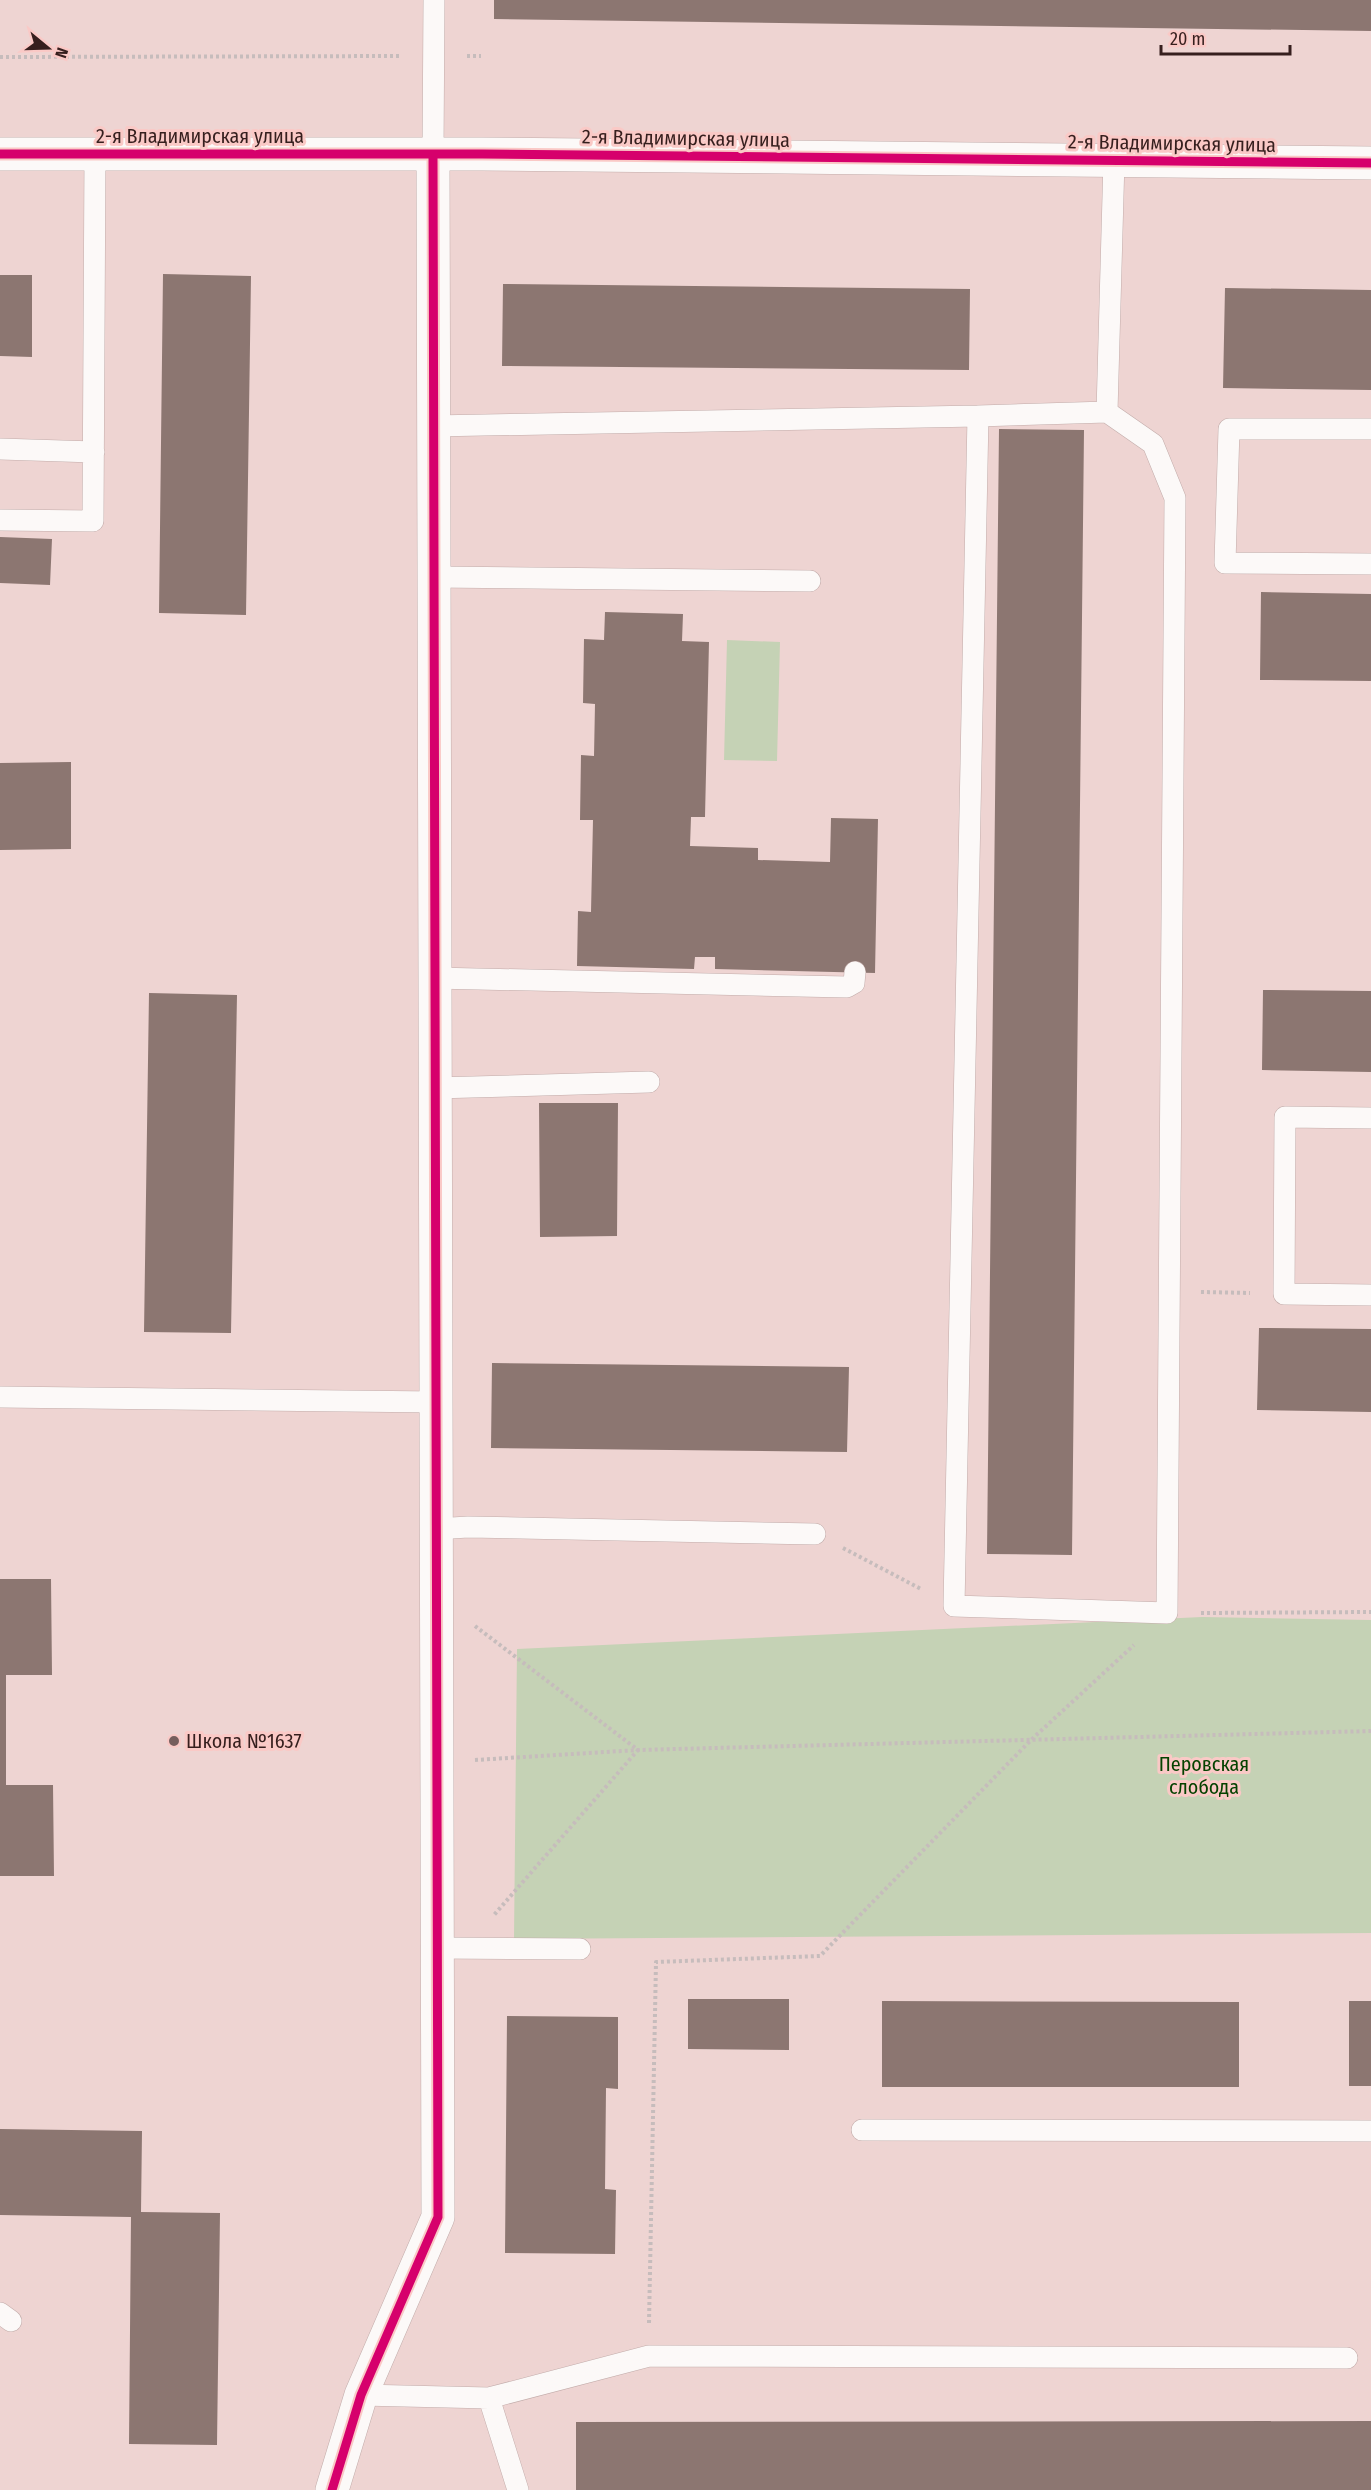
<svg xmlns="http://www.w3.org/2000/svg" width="1371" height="2490" font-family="'Fira Sans Condensed',sans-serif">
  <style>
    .green { fill: #c5d2b5 }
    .building { fill: #8c7671 }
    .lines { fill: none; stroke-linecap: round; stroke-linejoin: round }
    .service-casing { stroke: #c2acaa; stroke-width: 22 }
    .minor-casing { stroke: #c2acaa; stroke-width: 34 }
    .tertiary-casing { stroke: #c2acaa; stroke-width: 34 }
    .path { stroke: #c6bcbc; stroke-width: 4; stroke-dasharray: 3 3; stroke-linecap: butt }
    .service { stroke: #fcf9f8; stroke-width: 21 }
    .minor { stroke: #fcf9f8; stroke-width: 33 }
    .tertiary { stroke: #fcf9f8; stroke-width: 33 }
    .cycleway-casing { stroke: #fac9c6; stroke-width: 13 }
    .cycleway { stroke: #d6006c; stroke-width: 9 }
    .poi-dot { fill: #765e5d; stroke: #fac9c6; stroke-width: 2 }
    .labels { text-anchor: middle; stroke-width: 6; stroke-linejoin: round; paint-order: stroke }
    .street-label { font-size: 20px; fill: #361f1e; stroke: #fac9c6 }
    .poi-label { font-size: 20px; fill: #361f1e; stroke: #fac9c6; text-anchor: start }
    .park-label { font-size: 20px; fill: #054200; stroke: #fac9c6 }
  </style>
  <rect width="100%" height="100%" fill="#eed4d2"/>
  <path class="green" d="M727 640 780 642 777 761 724 760Z
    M1202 1617 1371 1620V1933L514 1939 517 1649Z"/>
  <path class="building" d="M494 0H1371V31L494 19Z
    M163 274 251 276 246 615 159 613Z
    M0 275H32V357L0 356Z
    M503 284 970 289 969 370 502 366Z
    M1225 288 1371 290V390L1223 388Z
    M999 429 1084 430 1072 1555 987 1554Z
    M0 537 52 539 50 585 0 583Z
    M1261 592 1371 594V681L1260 680Z
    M605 612 683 614 682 641 709 642 705 817H691L690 846 758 848V860L830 862 831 818 878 819 875 973 715 969V957H695L694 969 577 966 578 911 591 912 593 820H580L581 755 594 756 595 704 583 703 584 639 604 640Z
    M71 762V849L0 850V763Z
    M1263 990 1371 991V1072L1262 1070Z
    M149 993 237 995 231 1333 144 1332Z
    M539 1103H618L617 1236 540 1237Z
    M1259 1328 1371 1329V1412L1257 1410Z
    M492 1363 849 1367 847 1452 491 1448Z
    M0 1579H51L52 1675H6V1785H53L54 1876H0Z
    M688 1999H789V2050L688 2049Z
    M882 2001 1239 2002V2087H882Z
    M1349 2001H1371V2086H1349Z
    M507 2016 618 2017V2089L606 2088 605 2189 616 2190 615 2254 505 2253Z
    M0 2129 142 2131 141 2212 220 2213 217 2445 129 2444 131 2217 0 2215Z
    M1371 2421V2490H576V2422Z"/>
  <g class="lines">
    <g class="service-casing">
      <path id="service" d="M433 154 434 0
        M1107 412 978 416 954 1606 1167 1613 1175 498 1153 444 1107 412 1114 160
        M433 426 978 416
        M1371 429H1229L1225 563 1371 564
        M0 449 94 452
        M0 520 93 521 95 154
        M434 577 810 581
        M434 978 847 987 854 983 855 972
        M435 1088 649 1082
        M1371 1118 1285 1117 1284 1294 1371 1295
        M0 1397 436 1402
        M436 1529 468 1527 815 1534
        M435 1948 580 1949
        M862 2130 1371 2131
        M0 2313 11 2321
        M361 2395 489 2398 518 2490
        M489 2398 649 2356 1347 2358"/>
    </g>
    <g class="minor-casing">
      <path id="minor" d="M332 2490 361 2395 438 2217 433 154"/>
    </g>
    <g class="tertiary-casing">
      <path id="tertiary" d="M0 154H482L1371 163"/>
    </g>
    <path class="path" d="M467 56H481
      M0 57 402 56
      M1201 1292 1250 1293
      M843 1548 921 1589
      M1201 1613 1371 1612
      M475 1626 638 1750 494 1915
      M475 1760 638 1750 1371 1731
      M649 2323 656 1962 820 1956 1031 1740 1134 1645"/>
    <use href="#service" class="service"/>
    <use href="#minor" class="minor"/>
    <use href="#tertiary" class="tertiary"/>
    <g class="cycleway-casing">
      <path id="cycleway" d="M0 154H482L1371 163
        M332 2490 361 2395 438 2217 433 154"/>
    </g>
    <use href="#cycleway" class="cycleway"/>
  </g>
  <circle class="poi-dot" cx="174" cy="1741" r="6"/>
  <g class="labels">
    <g class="street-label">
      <text x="200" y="143">2-я Владимирская улица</text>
      <text transform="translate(686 138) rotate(1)" y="7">2-я Владимирская улица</text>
      <text transform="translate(1172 143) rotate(1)" y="7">2-я Владимирская улица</text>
    </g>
    <g class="poi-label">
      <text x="186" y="1748">Школа №1637</text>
    </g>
    <g class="park-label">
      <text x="1204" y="1771">Перовская<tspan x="1204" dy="23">слобода</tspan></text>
    </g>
  </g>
  <g transform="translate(48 48) rotate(109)" stroke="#fac9c6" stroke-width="4.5" paint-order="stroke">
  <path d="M0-4.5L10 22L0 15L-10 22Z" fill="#361f1e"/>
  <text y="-9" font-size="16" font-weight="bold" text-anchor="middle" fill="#361f1e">N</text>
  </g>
  <path d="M1161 45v9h129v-9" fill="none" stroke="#361f1e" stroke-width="3"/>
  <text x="1170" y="45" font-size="18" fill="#361f1e" stroke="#fac9c6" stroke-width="4.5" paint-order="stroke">20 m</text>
</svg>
